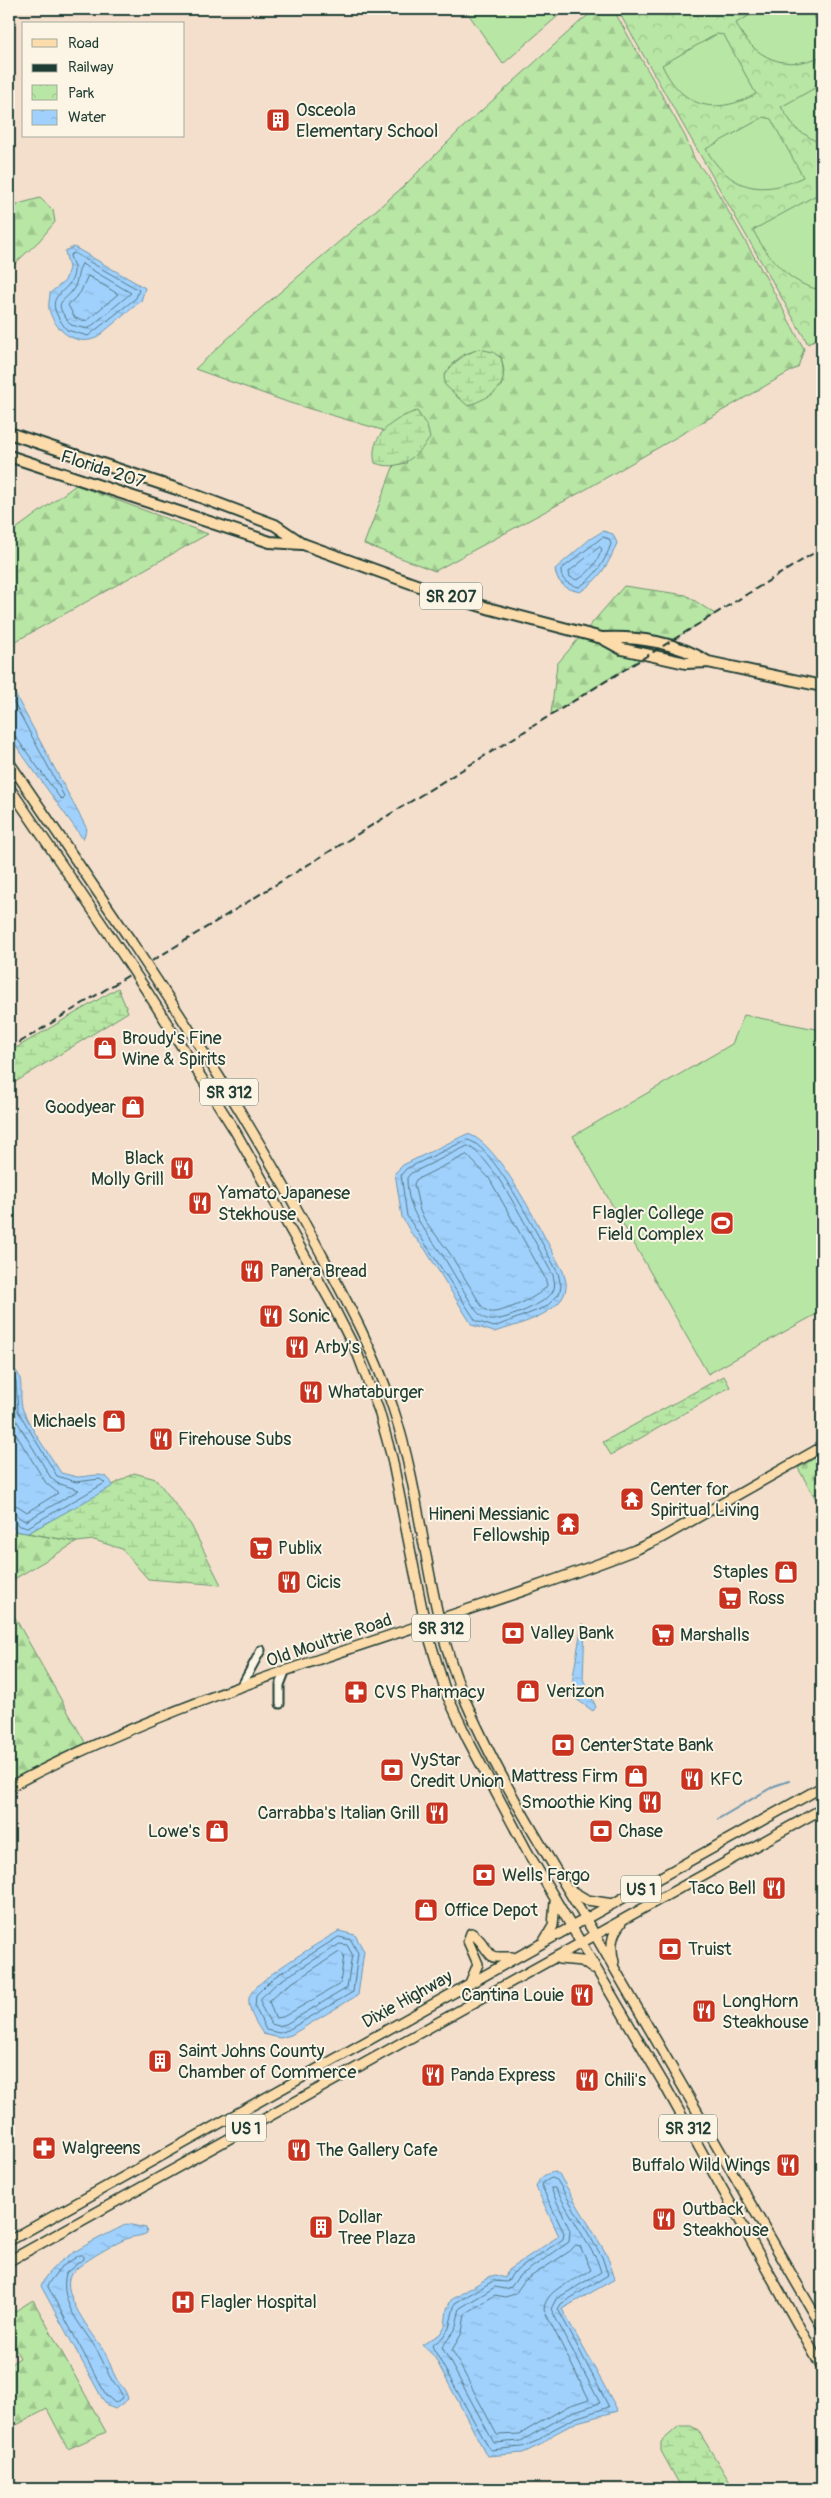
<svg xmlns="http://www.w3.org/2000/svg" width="831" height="2498" font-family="Pangolin,sans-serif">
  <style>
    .forest { fill: url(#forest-firs); stroke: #6c926c; fill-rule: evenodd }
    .wetland { fill: url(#wetland-marsh); stroke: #6c926c }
    .cemetery { fill: url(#cemetery-stones); stroke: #6c926c }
    .park { fill: url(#park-crowns); stroke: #6c926c }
    .pitch { fill: #b8e6a4; stroke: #6c926c }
    .water { fill: url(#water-ripples); stroke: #6c96ad }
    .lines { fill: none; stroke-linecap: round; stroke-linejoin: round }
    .shore { stroke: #537884; stroke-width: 1 }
    .stream { stroke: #6c96ad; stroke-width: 2 }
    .minor-casing { stroke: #1f3d34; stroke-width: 11 }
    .major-casing { stroke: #1f3d34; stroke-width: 12 }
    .highway-casing { stroke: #1f3d34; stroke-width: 14 }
    .minor { stroke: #fcf5e5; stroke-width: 7 }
    .major { stroke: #fddcac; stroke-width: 9 }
    .highway { stroke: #fddcac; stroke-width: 10 }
    .rail { stroke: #1f3d34; stroke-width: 2; stroke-dasharray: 8 4; stroke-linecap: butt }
    .major-bridge-casing { stroke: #1f3d34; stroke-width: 12; stroke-linecap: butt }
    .major-bridge { stroke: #fddcac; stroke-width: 9 }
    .labels { text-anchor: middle; stroke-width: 4; stroke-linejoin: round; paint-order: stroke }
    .shield { fill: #fcf5e5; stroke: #617469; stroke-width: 1 }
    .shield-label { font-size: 16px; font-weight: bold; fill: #1f3d34 }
    .poi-label { font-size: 18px; fill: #1f3d34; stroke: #fcf5e5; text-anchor: start }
    .street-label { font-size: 18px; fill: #1f3d34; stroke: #fcf5e5 }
  </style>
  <defs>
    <pattern id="forest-firs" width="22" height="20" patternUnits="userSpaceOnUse" patternTransform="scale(1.25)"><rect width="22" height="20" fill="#b8e6a4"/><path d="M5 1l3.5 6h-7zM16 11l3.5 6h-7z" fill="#9ec68e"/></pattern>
    <pattern id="wetland-marsh" width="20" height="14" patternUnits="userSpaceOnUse" patternTransform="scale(1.25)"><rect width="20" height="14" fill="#b8e6a4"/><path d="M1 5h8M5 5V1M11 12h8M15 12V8" fill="none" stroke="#9ec68e"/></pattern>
    <pattern id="cemetery-stones" width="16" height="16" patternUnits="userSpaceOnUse" patternTransform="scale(1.25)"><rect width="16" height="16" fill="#b8e6a4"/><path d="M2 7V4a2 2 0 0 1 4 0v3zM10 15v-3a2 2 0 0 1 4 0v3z" fill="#9ec68e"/></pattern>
    <pattern id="park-crowns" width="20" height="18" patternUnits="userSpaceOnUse" patternTransform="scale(1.25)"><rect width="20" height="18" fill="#b8e6a4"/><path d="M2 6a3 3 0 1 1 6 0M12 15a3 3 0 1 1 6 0" fill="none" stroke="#9ec68e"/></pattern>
    <pattern id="water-ripples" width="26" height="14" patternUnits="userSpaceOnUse" patternTransform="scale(1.25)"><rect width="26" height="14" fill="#a0d1fd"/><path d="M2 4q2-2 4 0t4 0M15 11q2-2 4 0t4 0" fill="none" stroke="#89b4d9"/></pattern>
  </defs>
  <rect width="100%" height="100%" fill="#f4dfcd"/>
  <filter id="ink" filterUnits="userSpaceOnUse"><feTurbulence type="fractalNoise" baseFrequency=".02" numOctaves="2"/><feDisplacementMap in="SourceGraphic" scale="10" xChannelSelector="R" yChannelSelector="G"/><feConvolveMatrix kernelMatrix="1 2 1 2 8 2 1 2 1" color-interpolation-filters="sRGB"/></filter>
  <g filter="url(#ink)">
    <path class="forest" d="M597 9H613L685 136 695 160 710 179 769 283 804 349 798 367 583 491 435 571 364 544 394 465 407 463 382 430 290 403 195 369 251 317 403 187 461 129 583 19ZM479 349 501 357 504 371 501 387 459 399 455 394 453 363 463 355Z
      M40 198 53 210 55 222 39 241 9 269V219L18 204Z
      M76 485 208 534 9 645V534Z
      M624 586 686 595 715 614 669 642 586 630Z
      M580 637 644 657 551 714 557 664Z
      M15 1531 77 1542 9 1582V1539Z
      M9 1607 86 1744 9 1783Z
      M33 2300 106 2432 68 2449 47 2409 9 2429V2365L20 2358 9 2337V2315Z"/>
    <path class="wetland" d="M479 349 493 352 501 358C509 390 495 394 468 406L445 385 444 376C454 361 463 355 479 349Z
      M417 411 427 426 430 438C416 458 399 472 375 463 368 436 394 418 417 411Z
      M118 988 128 1012 9 1086V1052Z
      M724 1376 730 1387 611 1455 603 1442Z
      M134 1473 156 1479 191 1525 221 1585 148 1579 122 1549 94 1540 77 1542 28 1533Z
      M679 2426H691L698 2430 734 2489H682L661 2451V2442Z"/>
    <path class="cemetery" d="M822 1454V1510L798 1468Z"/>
    <path class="park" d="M617 9H822V335L808 344Z"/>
    <path class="pitch" d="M465 9H566L503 64Z
      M761 9H810L822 30V56C786 72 753 59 736 23Z
      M717 34 724 35 756 94C715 116 682 108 662 65Z
      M822 84V145L796 129 781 107Z
      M764 117 771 119 803 177C762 197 729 190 706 149Z
      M822 192V290C791 286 767 257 753 230Z
      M744 1015 816 1029 822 1035V1311L708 1374 573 1136 732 1044Z"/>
    <path class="water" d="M74 247 145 288 141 301 96 338C76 347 54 330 49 309 48 304 50 298 50 293L65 281 69 268 65 251Z
      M603 531 613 534 617 543C609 564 599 580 580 592 566 589 557 584 555 569L590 539Z
      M9 683 87 829 83 839 9 736Z
      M467 1134C499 1140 546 1242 563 1271 564 1276 567 1282 566 1287 565 1313 514 1326 494 1332L472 1325 425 1249 411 1233 402 1217 395 1173 403 1165Z
      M9 1366C28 1374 17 1395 23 1410 32 1432 49 1453 61 1473 66 1474 72 1476 77 1477 91 1477 107 1469 113 1486L28 1533 15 1531 9 1520Z
      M582 1623 585 1626 583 1679 596 1707 593 1711 572 1696 573 1677Z
      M339 1931 355 1935 364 1951 358 1995 291 2035 280 2038 263 2034C257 2024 247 2010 249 1998 251 1982 322 1941 339 1931Z
      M556 2172 560 2176 607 2255 615 2279 562 2309 618 2411 577 2422 554 2434 540 2445 523 2453 487 2456 434 2356 422 2345 440 2334 445 2326 447 2309 451 2300 491 2276 496 2275 505 2278 508 2270 559 2236 536 2187C539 2177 546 2173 556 2172Z
      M127 2224 146 2228 147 2233C140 2237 133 2236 126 2239 112 2245 80 2263 71 2274 59 2292 93 2334 103 2349 109 2358 111 2370 117 2380 122 2387 126 2390 128 2399L115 2409 108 2406 102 2398 41 2286C49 2259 103 2237 127 2224Z"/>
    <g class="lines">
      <path class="shore" d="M74 253 139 290 136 298 88 336 67 330C34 288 76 298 74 267 73 264 71 259 70 256Z
        M82 264 131 293 88 329 71 325C49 297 66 305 75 286 78 279 78 269 82 264Z
        M88 276 118 294 86 321 75 318 68 305 80 293Z
        M603 537 609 539 611 544C605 562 595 577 579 587 570 585 560 581 561 570Z
        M600 547 602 549C598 561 589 574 577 580L570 577 569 572Z
        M9 694 64 796 63 799 60 798 15 736 9 734
        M467 1140C493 1142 544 1248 558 1273L561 1286 559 1294 546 1307 494 1327 476 1321 407 1216 401 1175 406 1169Z
        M468 1146C496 1159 536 1246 553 1275 554 1280 556 1286 553 1291 548 1303 507 1319 494 1320 486 1321 479 1315 475 1309 464 1292 454 1274 443 1256 425 1229 407 1213 407 1178L410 1174Z
        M467 1155 489 1178 545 1278 547 1285C544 1295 501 1314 490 1312 486 1311 483 1308 481 1305L449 1252 426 1222 420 1211 414 1184 416 1180Z
        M9 1371 16 1381 18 1411 57 1476 76 1482 100 1479 105 1483 28 1527 19 1526 14 1520 9 1518
        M9 1380 12 1413 51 1478 57 1483 79 1490 26 1521C19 1520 17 1512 9 1512
        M9 1423 46 1483 58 1493 27 1512 18 1506 9 1504
        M339 1937 351 1940 358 1953 353 1992 288 2030 279 2033 266 2030 255 2007 256 1995 273 1978Z
        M340 1944 347 1945 352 1954 347 1988 286 2024 279 2026 271 2024 261 2006V1998L277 1983Z
        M340 1952 344 1955 340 1984 283 2017 275 2018 269 2001 281 1990Z
        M552 2178 557 2180 602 2257 608 2275 561 2304 558 2309 609 2407 575 2418 552 2430 537 2441 522 2447 490 2450 432 2346 443 2337 449 2328 455 2303 493 2281 507 2282 513 2273 563 2239 564 2233 542 2187 543 2183Z
        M551 2188H555L597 2260 601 2272 556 2299 551 2309 600 2403 572 2412 521 2441 494 2443 442 2347 455 2330 460 2308 495 2287 504 2289 511 2287 518 2277 569 2242 570 2231Z
        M576 2245 580 2246 591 2270C576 2281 545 2288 544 2310L589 2399 568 2406 520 2434 497 2435 452 2350 462 2333 465 2314 495 2295 505 2297 515 2294 524 2281 570 2251Z
        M80 2255H83V2259L66 2273C58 2305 85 2328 99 2354 104 2363 107 2373 113 2382 117 2388 122 2391 122 2398L115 2403 106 2395 47 2285 60 2268Z"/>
      <path class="stream" d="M718 1819 774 1786 789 1781"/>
      <g class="minor-casing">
        <path id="minor" d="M241 1687 261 1650
          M280 1704V1685L285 1672"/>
      </g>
      <g class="major-casing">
        <path id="major" d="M9 762 131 941
          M9 787 119 949
          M160 985C216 1069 268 1155 316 1244 345 1298 374 1350 393 1408 425 1505 425 1608 466 1702 502 1786 552 1862 598 1940 673 2069 748 2198 822 2327
          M148 993 235 1131 333 1306 358 1355 379 1411 392 1458 425 1624 446 1693 468 1740 527 1851 664 2084 822 2368
          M9 1787C205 1682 428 1631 635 1550L661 1538 822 1447
          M570 1890 587 1900 613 1904
          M544 1941 553 1926 555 1902
          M559 1959 582 1961 593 1969
          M614 1962C610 1947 611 1935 621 1923
          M470 1983 478 1964 468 1941 471 1933C482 1939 484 1949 493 1957H512
          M9 2241 822 1787
          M9 2261C279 2109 552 1961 822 1809"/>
      </g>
      <g class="highway-casing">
        <path id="highway" d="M9 433 195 495 275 525 303 544 433 591 491 609 602 638 622 649 686 663 708 662 822 686
          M9 456 270 542 302 544
          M603 638C638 636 678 643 708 662"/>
      </g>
      <use href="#minor" class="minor"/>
      <use href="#major" class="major"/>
      <use href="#highway" class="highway"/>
      <path class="rail" d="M9 1049 822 548"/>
      <g class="major-bridge-casing">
        <path id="major-bridge" d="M131 941 160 985
          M119 949 148 993"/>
      </g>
      <use href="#major-bridge" class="major-bridge"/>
    </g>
  </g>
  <defs>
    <g id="building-square" transform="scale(1.25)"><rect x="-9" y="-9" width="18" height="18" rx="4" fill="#c8321e" stroke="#fcf5e5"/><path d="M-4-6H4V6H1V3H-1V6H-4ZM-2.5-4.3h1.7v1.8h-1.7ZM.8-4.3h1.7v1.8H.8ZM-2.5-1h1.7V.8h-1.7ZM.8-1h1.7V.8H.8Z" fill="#fff"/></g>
    <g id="shop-square" transform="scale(1.25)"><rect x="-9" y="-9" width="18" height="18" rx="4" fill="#c8321e" stroke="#fcf5e5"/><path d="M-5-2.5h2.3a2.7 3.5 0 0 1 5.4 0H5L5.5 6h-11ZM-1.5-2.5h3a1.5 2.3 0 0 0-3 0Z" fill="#fff"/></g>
    <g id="restaurant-square" transform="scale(1.25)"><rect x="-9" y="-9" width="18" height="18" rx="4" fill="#c8321e" stroke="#fcf5e5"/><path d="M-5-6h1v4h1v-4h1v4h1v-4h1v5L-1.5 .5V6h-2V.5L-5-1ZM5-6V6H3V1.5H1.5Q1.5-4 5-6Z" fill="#fff"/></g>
    <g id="stadium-square" transform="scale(1.25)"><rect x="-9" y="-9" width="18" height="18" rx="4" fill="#c8321e" stroke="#fcf5e5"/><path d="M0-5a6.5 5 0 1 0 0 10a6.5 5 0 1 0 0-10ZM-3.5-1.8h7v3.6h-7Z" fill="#fff"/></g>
    <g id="temple-square" transform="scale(1.25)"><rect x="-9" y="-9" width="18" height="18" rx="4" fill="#c8321e" stroke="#fcf5e5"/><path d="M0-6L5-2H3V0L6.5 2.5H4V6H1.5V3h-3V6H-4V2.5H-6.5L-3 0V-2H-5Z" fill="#fff"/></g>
    <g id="supermarket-square" transform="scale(1.25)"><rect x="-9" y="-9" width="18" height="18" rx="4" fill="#c8321e" stroke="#fcf5e5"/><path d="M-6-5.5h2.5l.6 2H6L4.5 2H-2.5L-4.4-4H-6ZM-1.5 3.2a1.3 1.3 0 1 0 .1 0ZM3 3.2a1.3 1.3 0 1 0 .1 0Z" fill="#fff"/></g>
    <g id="bank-square" transform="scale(1.25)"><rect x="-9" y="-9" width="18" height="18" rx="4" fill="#c8321e" stroke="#fcf5e5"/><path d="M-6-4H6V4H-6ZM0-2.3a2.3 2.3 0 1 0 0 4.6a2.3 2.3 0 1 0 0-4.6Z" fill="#fff"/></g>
    <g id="pharmacy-square" transform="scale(1.25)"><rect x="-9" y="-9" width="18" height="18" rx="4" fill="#c8321e" stroke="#fcf5e5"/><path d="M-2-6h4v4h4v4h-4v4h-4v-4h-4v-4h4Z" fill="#fff"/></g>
    <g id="hospital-square" transform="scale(1.25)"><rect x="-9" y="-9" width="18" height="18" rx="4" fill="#c8321e" stroke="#fcf5e5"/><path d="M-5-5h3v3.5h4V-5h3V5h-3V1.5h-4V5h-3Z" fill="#fff"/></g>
  </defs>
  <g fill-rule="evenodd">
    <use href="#building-square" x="278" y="120"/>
    <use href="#shop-square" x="105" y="1048"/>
    <use href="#shop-square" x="133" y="1107"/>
    <use href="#restaurant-square" x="182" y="1168"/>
    <use href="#restaurant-square" x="200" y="1203"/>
    <use href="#stadium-square" x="722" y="1223"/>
    <use href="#restaurant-square" x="252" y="1271"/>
    <use href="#restaurant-square" x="271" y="1316"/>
    <use href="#restaurant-square" x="297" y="1347"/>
    <use href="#restaurant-square" x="311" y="1392"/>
    <use href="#shop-square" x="114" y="1421"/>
    <use href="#restaurant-square" x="161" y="1439"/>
    <use href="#temple-square" x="632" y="1499"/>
    <use href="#temple-square" x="568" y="1524"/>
    <use href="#supermarket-square" x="261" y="1548"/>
    <use href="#shop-square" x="786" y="1572"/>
    <use href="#restaurant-square" x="289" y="1582"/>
    <use href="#supermarket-square" x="730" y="1598"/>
    <use href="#bank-square" x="513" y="1633"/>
    <use href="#supermarket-square" x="663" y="1635"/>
    <use href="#shop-square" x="528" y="1691"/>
    <use href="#pharmacy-square" x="356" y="1692"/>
    <use href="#bank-square" x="563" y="1745"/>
    <use href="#bank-square" x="392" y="1770"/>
    <use href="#shop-square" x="636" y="1776"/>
    <use href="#restaurant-square" x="692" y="1779"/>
    <use href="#restaurant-square" x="650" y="1802"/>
    <use href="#restaurant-square" x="437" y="1813"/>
    <use href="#shop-square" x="217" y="1831"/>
    <use href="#bank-square" x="601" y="1831"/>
    <use href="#bank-square" x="484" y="1875"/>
    <use href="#restaurant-square" x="774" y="1888"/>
    <use href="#shop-square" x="426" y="1910"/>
    <use href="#bank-square" x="670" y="1949"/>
    <use href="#restaurant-square" x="582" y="1995"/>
    <use href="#restaurant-square" x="704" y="2011"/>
    <use href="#building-square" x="160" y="2061"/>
    <use href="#restaurant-square" x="433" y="2075"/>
    <use href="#restaurant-square" x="587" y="2080"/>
    <use href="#pharmacy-square" x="44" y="2148"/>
    <use href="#restaurant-square" x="299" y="2150"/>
    <use href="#restaurant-square" x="788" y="2165"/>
    <use href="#restaurant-square" x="664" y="2219"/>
    <use href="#building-square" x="321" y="2227"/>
    <use href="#hospital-square" x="183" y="2302"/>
  </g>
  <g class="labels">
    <g class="shield">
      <rect x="420" y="582.5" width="62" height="27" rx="4"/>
      <rect x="200" y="1078.5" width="58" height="27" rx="4"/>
      <rect x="412" y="1614.5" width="58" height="27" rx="4"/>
      <rect x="621" y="1875.5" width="40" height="27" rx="4"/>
      <rect x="226" y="2114.5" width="40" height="27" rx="4"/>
      <rect x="659" y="2114.5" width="58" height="27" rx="4"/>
    </g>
    <g class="shield-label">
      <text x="451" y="602">SR 207</text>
      <text x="229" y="1098">SR 312</text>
      <text x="441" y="1634">SR 312</text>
      <text x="641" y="1895">US 1</text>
      <text x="246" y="2134">US 1</text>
      <text x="688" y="2134">SR 312</text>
    </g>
    <g class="poi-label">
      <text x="296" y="116">Osceola<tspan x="296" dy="21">Elementary School</tspan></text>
      <text x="122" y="1044">Broudy's Fine<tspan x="122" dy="21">Wine &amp; Spirits</tspan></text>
      <text x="116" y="1113" text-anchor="end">Goodyear</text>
      <text x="164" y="1164" text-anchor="end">Black<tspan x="164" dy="21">Molly Grill</tspan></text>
      <text x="218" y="1199">Yamato Japanese<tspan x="218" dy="21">Stekhouse</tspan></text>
      <text x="704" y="1219" text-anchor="end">Flagler College<tspan x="704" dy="21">Field Complex</tspan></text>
      <text x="270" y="1277">Panera Bread</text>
      <text x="288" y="1322">Sonic</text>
      <text x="314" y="1353">Arby's</text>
      <text x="328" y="1398">Whataburger</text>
      <text x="96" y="1427" text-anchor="end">Michaels</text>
      <text x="178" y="1445">Firehouse Subs</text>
      <text x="650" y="1495">Center for<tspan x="650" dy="21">Spiritual Living</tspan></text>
      <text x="550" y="1520" text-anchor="end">Hineni Messianic<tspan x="550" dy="21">Fellowship</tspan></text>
      <text x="278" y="1554">Publix</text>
      <text x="768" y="1578" text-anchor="end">Staples</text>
      <text x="306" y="1588">Cicis</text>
      <text x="748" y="1604">Ross</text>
      <text x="530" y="1639">Valley Bank</text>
      <text x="680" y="1641">Marshalls</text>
      <text x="546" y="1697">Verizon</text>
      <text x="374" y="1698">CVS Pharmacy</text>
      <text x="580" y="1751">CenterState Bank</text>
      <text x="410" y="1766">VyStar<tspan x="410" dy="21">Credit Union</tspan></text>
      <text x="618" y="1782" text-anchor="end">Mattress Firm</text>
      <text x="710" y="1785">KFC</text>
      <text x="632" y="1808" text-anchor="end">Smoothie King</text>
      <text x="420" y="1819" text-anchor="end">Carrabba's Italian Grill</text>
      <text x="200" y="1837" text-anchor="end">Lowe's</text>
      <text x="618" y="1837">Chase</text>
      <text x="502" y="1881">Wells Fargo</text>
      <text x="756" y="1894" text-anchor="end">Taco Bell</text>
      <text x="444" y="1916">Office Depot</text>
      <text x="688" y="1955">Truist</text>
      <text x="564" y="2001" text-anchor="end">Cantina Louie</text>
      <text x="722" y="2007">LongHorn<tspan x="722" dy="21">Steakhouse</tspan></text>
      <text x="178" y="2057">Saint Johns County<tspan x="178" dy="21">Chamber of Commerce</tspan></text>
      <text x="450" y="2081">Panda Express</text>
      <text x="604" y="2086">Chili's</text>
      <text x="62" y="2154">Walgreens</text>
      <text x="316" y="2156">The Gallery Cafe</text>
      <text x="770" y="2171" text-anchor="end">Buffalo Wild Wings</text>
      <text x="682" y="2215">Outback<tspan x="682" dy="21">Steakhouse</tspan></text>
      <text x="338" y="2223">Dollar<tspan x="338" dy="21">Tree Plaza</tspan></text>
      <text x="200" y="2308">Flagler Hospital</text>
    </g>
    <g class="street-label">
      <text transform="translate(103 469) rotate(18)" y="6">Florida 207</text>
      <text transform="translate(329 1640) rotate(-19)" y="6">Old Moultrie Road</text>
      <text transform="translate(407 1999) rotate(-29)" y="6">Dixie Highway</text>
    </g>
  </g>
  <rect width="831" height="2498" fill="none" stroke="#fcf5e5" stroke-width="30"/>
  <rect x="15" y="15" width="801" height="2468" fill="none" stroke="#1f3d34" stroke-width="2" filter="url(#ink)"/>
  <rect x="22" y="22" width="162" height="115" fill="#fcf5e5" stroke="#a4ab9e"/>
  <rect x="32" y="39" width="25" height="8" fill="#fddcac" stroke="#a4ab9e"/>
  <text x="68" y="48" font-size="15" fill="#1f3d34">Road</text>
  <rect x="32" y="64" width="25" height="8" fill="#1f3d34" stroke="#a4ab9e"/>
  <text x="68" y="72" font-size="15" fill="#1f3d34">Railway</text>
  <rect x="32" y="85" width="25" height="15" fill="url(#park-crowns)" stroke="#a4ab9e"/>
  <text x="68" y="98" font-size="15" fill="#1f3d34">Park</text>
  <rect x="32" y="110" width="25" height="15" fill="url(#water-ripples)" stroke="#a4ab9e"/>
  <text x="68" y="122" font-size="15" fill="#1f3d34">Water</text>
</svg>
